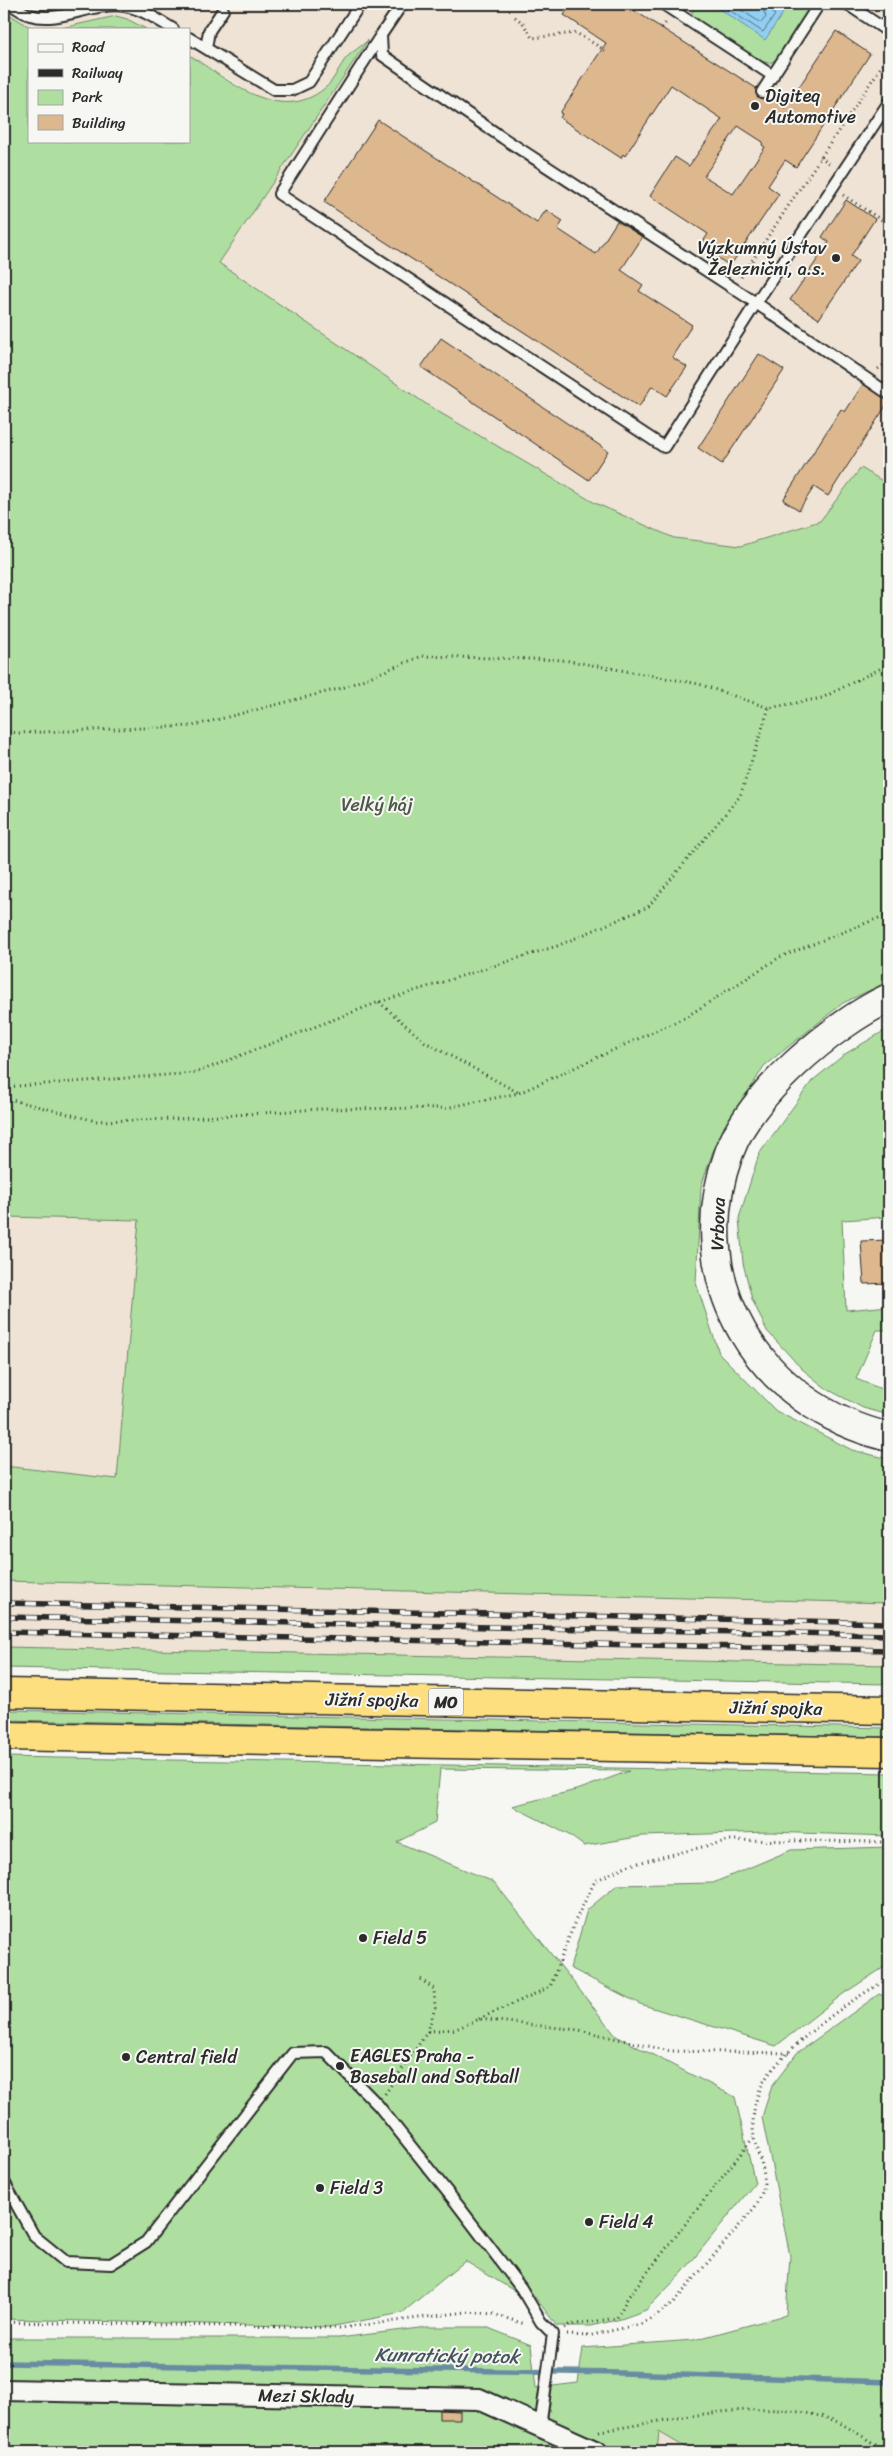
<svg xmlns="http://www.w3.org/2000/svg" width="893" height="2456" font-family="Sriracha,sans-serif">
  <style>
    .built { fill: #eee3d4 }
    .green { fill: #aedfa0; stroke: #6c8566 }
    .water { fill: #91cff2; stroke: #688da2 }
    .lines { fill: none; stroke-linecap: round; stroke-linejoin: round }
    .shore { stroke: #546d7b; stroke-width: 1 }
    .stream { stroke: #688da2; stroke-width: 5.5 }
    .building { fill: #ddb78e; stroke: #2b2b2b; fill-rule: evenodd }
    .service-casing { stroke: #2b2b2b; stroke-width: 14 }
    .minor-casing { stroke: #2b2b2b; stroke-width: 24 }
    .secondary-casing { stroke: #2b2b2b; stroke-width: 31 }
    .trunk-casing { stroke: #2b2b2b; stroke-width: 31 }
    .path { stroke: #2b2b2b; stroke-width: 3; stroke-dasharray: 1 4; stroke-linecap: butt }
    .service { stroke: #f6f6f2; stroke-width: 10 }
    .minor { stroke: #f6f6f2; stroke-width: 20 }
    .secondary { stroke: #f6f6f2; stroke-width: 28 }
    .trunk { stroke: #fddf80; stroke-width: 28 }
    .rail-casing { stroke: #2b2b2b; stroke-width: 5.5 }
    .rail { stroke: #f6f6f2; stroke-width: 4; stroke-dasharray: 11; stroke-linecap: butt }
    .poi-dot { fill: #2b2b2b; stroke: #f6f6f2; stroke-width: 2 }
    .labels { text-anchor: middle; stroke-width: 4; stroke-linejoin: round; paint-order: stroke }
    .shield { fill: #f6f6f2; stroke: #686867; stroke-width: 1 }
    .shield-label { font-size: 16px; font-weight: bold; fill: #2b2b2b }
    .poi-label { font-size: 18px; fill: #2b2b2b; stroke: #f6f6f2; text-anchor: start }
    .park-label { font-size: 18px; fill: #4c5848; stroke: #f6f6f2 }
    .street-label { font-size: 18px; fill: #2b2b2b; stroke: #f6f6f2 }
    .water-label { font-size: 19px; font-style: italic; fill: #44545d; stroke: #f6f6f2 }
  </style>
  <rect width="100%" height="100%" fill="#f6f6f2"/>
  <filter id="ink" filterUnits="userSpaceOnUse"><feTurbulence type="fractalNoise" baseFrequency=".02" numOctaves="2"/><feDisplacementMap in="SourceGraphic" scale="10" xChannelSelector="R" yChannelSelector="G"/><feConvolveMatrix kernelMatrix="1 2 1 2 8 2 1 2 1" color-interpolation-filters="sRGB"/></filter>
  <g filter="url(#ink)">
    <path class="built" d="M4 4H889V485L861 468 820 521 741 546 674 538 595 503 432 408 219 263 367 42 327 87 314 96 295 103H273L257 97 189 55V29H146L127 19 116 16 60 28 38 29 28 26 4 11Z
      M4 1217 139 1220 117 1479 4 1466Z
      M4 1581 889 1603V1665L4 1647Z
      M658 2431 693 2452H657Z"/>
    <path class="green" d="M697 4H722L719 8 783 13 769 4H815L780 57 770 63 757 61 692 17V11Z
      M4 11 28 26 38 29H29V141H189V55C229 80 279 126 325 88 335 80 339 66 347 57 353 51 362 46 368 40L219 263 432 408 595 503 674 538 741 546 820 521 861 468 889 485V981L843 1003 764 1066 713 1151 701 1187 696 1283 719 1353 776 1411 852 1450 889 1459V1603L4 1581V1466L117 1479 139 1220 4 1217Z
      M116 16 127 19 146 29H57Z
      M889 1028V1217L842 1220 846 1310 889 1306V1330H877L856 1379 889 1392V1415L863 1408 827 1389 802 1369 767 1331 752 1299 743 1263 739 1218 759 1154 812 1081 845 1054Z
      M4 1647 889 1665V1684L4 1668Z
      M4 1710 889 1728V1737L4 1720Z
      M4 1757 889 1773V1836L769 1832 643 1836 584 1846 569 1835 512 1806 580 1789 629 1771 440 1769 435 1823 397 1842 494 1882 616 2036 735 2097 755 2183 683 2272 646 2310 621 2319 591 2326H557L525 2284 516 2292 465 2261 402 2313 329 2327 4 2319Z
      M889 1847V1964L843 1994 776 2046 640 2004 570 1968 587 1910 617 1885 713 1883 791 1850Z
      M879 1994 889 1998V2452H693L659 2432 657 2452H4V2338H339L427 2327H486L531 2345 536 2388 578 2383 583 2348 694 2340 786 2315 790 2256 762 2117 772 2086 797 2053Z"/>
    <path class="water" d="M722 4H769L783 13 765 40 718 8Z"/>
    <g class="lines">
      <path class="shore" d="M725 4 726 8 763 32 775 15 768 8 767 4
        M732 4 761 23 766 17 761 4"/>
      <path class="stream" d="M4 2363 621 2373 889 2382"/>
    </g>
    <path class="building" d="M571 4H624L756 88 758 97 762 99 768 96 785 108 836 31 870 54 796 167 785 160 768 186 779 194 730 266 700 246 708 234 650 196 675 157 689 166 722 119 671 85 625 156 623 154 621 158 560 118 562 114 560 113 606 43 564 15ZM738 126 763 142 762 145 765 147 733 194 704 176Z
      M378 120 537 223 546 210 563 221 558 229 596 254 617 221 641 236 642 238 621 270 643 285 639 291 692 325 672 357 687 367 667 396 652 386 639 407 324 202Z
      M846 200 875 219 851 256 858 261 819 319 790 300 829 242 822 237Z
      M441 338 608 451 589 480 421 367Z
      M759 354 784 370 722 464 698 448Z
      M863 384 889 401 828 496 814 487 799 510 783 500 841 409 845 412Z
      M889 1240V1283L864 1284 861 1241Z
      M439 2410 460 2411V2419H439Z"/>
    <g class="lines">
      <g class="service-casing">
        <path id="service" d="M10 4C16 7 23 13 30 15 61 24 93 1 125 6 143 9 158 20 173 29
          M402 4 381 35 382 55 503 138 756 303 889 102
          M663 4 773 76
          M847 4 889 32
          M381 35 279 194 664 447 756 303 889 394
          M189 38 274 90H292L309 82 360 4
          M206 48 209 31 223 10
          M762 92 819 4
          M4 2182 34 2236 66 2262 111 2264 146 2242 293 2053 326 2052 378 2105 457 2204 521 2288 541 2322 553 2334 540 2427"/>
      </g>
      <g class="minor-casing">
        <path id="minor" d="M4 2390 479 2399 597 2452"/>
      </g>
      <g class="secondary-casing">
        <path id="secondary" d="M889 998C833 1024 750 1094 729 1153 682 1282 759 1406 889 1437"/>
      </g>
      <g class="trunk-casing">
        <path id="trunk" d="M4 1693 889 1710
          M4 1736 889 1752"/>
      </g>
      <path class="path" d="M515 17 523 23 532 38 576 33 608 52
        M662 28 667 21
        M820 157 832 165
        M843 195 886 223 889 271
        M741 277 889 55
        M878 369 889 361
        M4 731 18 733 192 726 342 688 422 656 564 660 699 684 769 708 822 698 889 664
        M379 1002 425 1042 519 1093
        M4 1087 195 1073 379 1002 557 946 648 907 740 796 769 708
        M4 1098 96 1121 177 1119 318 1109 446 1108 519 1093 686 1017 780 957 889 914
        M479 2019 550 1987 576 1919 595 1881 626 1866 730 1840 889 1842
        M428 2031 456 2029 479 2019 579 2030 670 2051 789 2053
        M385 2094 428 2031 435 2008 434 1989 419 1978
        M4 2322 341 2328 466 2312 493 2314 525 2324
        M564 2328 569 2325 617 2318 628 2297 753 2138
        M567 2335 588 2336 641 2324 657 2315 675 2301 755 2207C777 2172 752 2158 753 2123 753 2110 757 2094 763 2083 783 2048 853 1997 889 1979
        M599 2431C671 2421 756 2397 827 2418 843 2422 872 2443 887 2452"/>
      <use href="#service" class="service"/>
      <use href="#minor" class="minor"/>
      <use href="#secondary" class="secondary"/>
      <use href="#trunk" class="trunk"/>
      <g class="rail-casing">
        <path id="rail" d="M4 1603 889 1623
          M4 1617 889 1635
          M4 1632 889 1650"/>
      </g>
      <use href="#rail" class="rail"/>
    </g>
  </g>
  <g class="poi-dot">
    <circle cx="755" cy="106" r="5"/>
    <circle cx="836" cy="258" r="5"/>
    <circle cx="363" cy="1938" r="5"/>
    <circle cx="126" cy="2057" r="5"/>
    <circle cx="340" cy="2066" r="5"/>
    <circle cx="320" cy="2188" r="5"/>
    <circle cx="589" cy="2222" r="5"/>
  </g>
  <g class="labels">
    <rect class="shield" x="428.5" y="1688.5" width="35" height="27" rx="4"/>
    <g class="shield-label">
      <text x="446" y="1708">MO</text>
    </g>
    <g class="poi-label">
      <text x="765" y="102">Digiteq<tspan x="765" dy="21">Automotive</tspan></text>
      <text x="826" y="254" text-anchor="end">Výzkumný Ústav<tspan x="826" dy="21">Železniční, a.s.</tspan></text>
      <text x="373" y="1944">Field 5</text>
      <text x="350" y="2062">EAGLES Praha -<tspan x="350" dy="21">Baseball and Softball</tspan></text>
      <text x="136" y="2063">Central field</text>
      <text x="330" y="2194">Field 3</text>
      <text x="599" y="2228">Field 4</text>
    </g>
    <g class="park-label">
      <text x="377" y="811">Velký háj</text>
    </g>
    <g class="street-label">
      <text transform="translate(718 1224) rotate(-88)" y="6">Vrbova</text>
      <text transform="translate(372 1700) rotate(1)" y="6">Jižní spojka</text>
      <text transform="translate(776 1708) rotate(1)" y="6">Jižní spojka</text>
      <text transform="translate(306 2396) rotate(1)" y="6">Mezi Sklady</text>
    </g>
    <g class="water-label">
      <text transform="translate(447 2355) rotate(1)" y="7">Kunratický potok</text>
    </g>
  </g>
  <rect width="893" height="2456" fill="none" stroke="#f6f6f2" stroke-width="20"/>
  <rect x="10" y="10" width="873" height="2436" fill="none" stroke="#2b2b2b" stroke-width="2" filter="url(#ink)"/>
  <rect x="28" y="28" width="162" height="115" fill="#f6f6f2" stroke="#a5a5a2"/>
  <rect x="38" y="44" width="25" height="8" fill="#f6f6f2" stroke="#a5a5a2"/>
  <text x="72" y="52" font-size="15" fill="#2b2b2b">Road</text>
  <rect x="38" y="69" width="25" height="8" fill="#2b2b2b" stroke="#a5a5a2"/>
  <text x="72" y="78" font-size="15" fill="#2b2b2b">Railway</text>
  <rect x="38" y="90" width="25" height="15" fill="#aedfa0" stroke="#a5a5a2"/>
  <text x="72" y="102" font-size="15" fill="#2b2b2b">Park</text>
  <rect x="38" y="115" width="25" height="15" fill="#ddb78e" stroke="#a5a5a2"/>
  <text x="72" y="128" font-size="15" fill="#2b2b2b">Building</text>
</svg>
